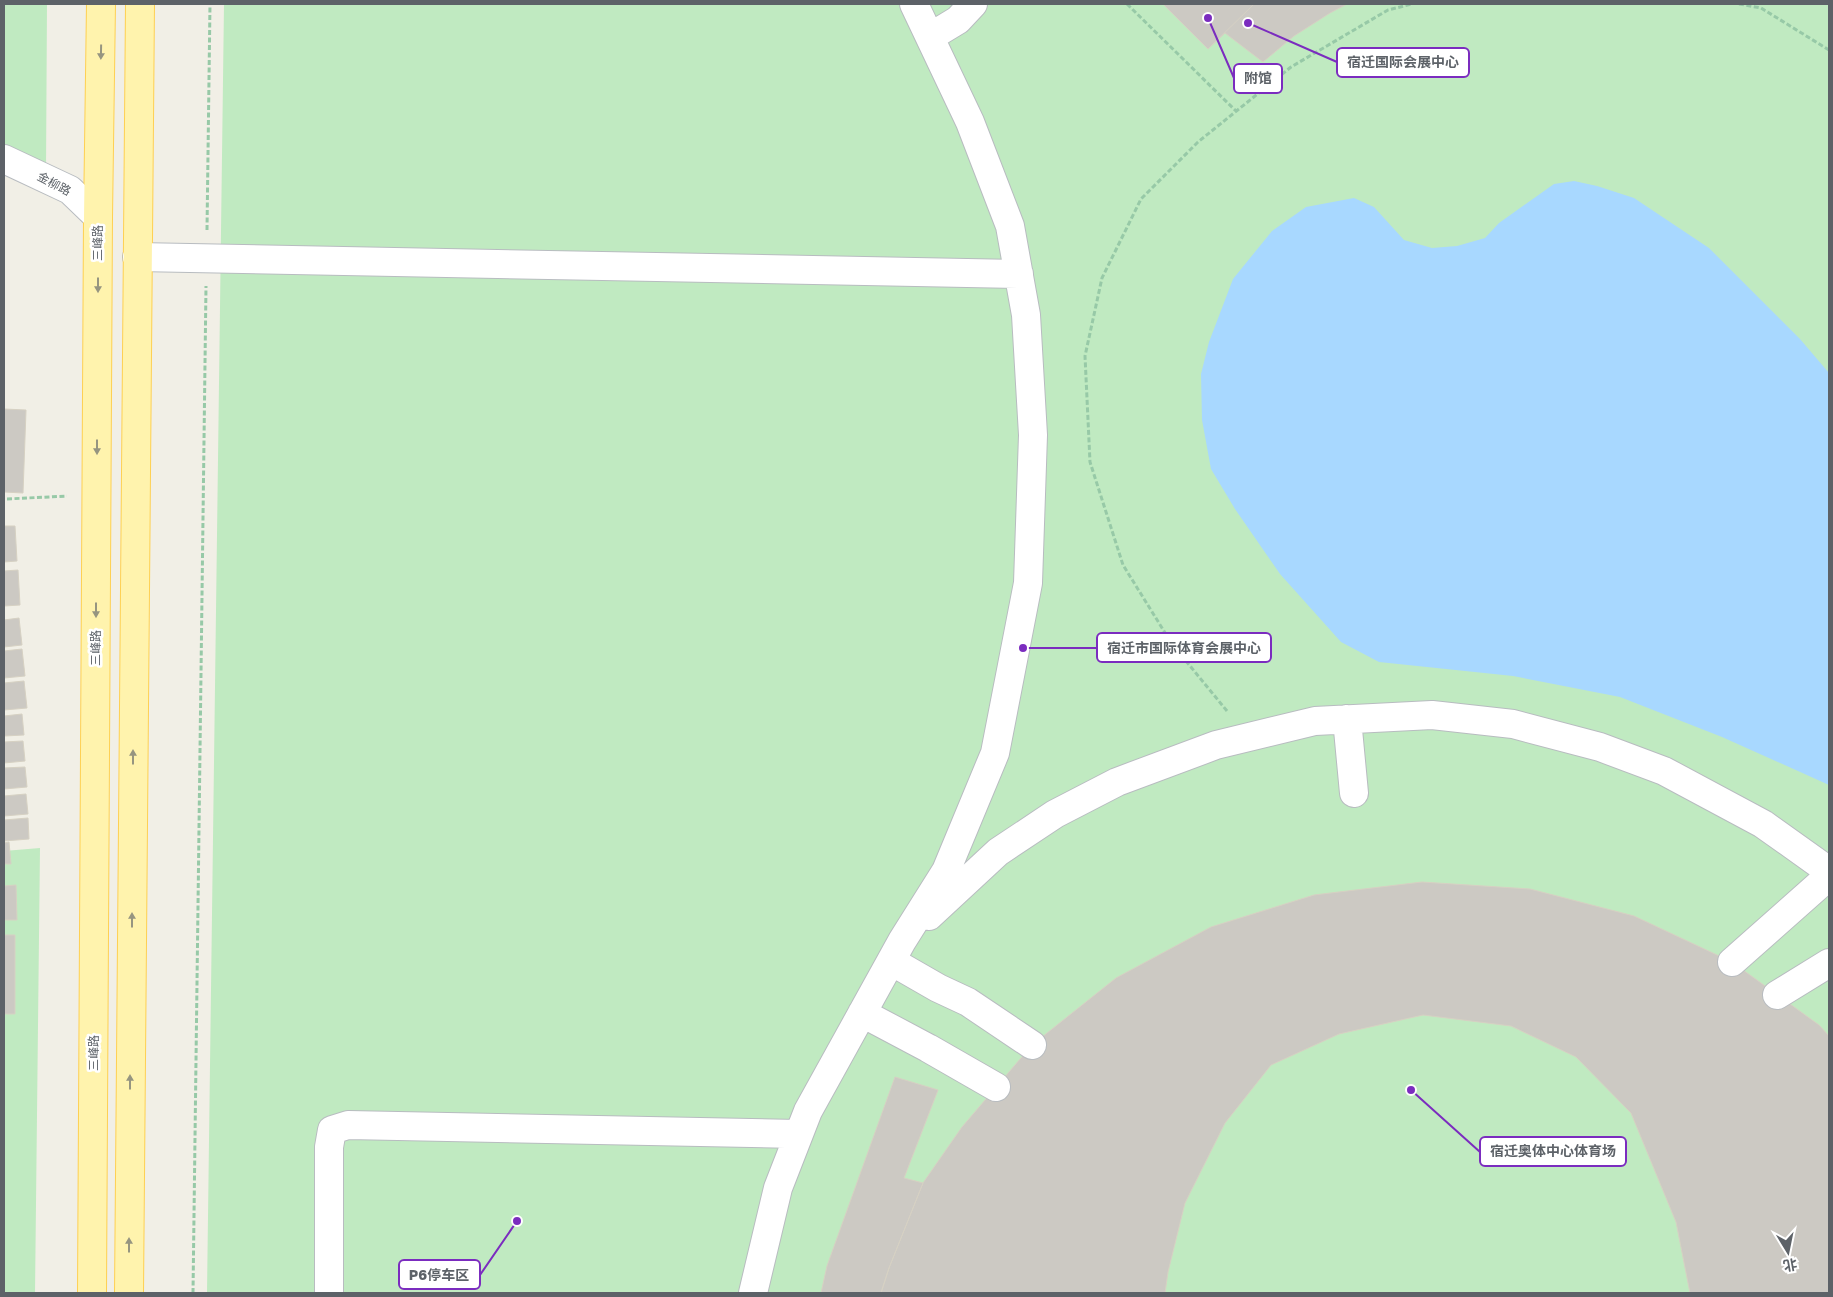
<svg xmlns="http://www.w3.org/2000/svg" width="1833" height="1297" font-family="'Golos Text','Noto Sans SC',sans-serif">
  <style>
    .green { fill: #c0eac1 }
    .water { fill: #a8d8ff }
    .building { fill: #ccc9c3; stroke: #d6d1c3 }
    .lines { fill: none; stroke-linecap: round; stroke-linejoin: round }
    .minor-casing { stroke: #b8bcc0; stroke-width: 30 }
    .major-casing { stroke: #fed052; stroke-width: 30 }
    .path { stroke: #97c9a7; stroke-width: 3; stroke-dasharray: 5 2.5; stroke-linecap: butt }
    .minor { stroke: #fff; stroke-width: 28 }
    .major { stroke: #fff3ad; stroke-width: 28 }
    .oneway { fill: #969580 }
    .labels { text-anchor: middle; stroke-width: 5; stroke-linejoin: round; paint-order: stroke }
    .street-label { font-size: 12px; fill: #5d6268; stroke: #fff }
    .leader { fill: none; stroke: #7b2cbf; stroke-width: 2 }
    .callout-dot { fill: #7b2cbf; stroke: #fff; stroke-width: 2 }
    .callout { fill: #fff; stroke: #7b2cbf; stroke-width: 2 }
    .callout-label { font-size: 14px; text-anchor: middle; font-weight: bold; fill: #5d6268 }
  </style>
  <rect width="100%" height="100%" fill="#f1efe6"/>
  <path class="green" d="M4 4H47L46 171 4 150Z
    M224 4H1829V1293H207Z
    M40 848 35 1293H4V851Z"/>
  <path class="water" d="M1574 181 1597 186 1634 198 1709 248 1800 339 1829 373V785L1722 737 1620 697 1513 676 1379 662 1341 642 1280 574 1235 509 1211 469 1202 420 1201 374 1209 342 1233 279 1272 231 1306 207 1354 198 1374 207 1404 240 1432 248 1457 246 1485 238 1499 223 1554 184Z"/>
  <path class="building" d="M1163 4H1347L1330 13 1294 36 1263 62 1225 33 1208 49Z
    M1163 4H1254L1208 49Z
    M4 409 26 410 23 493 4 492Z
    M4 526H15L17 561 4 562Z
    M18 570 20 605 4 606V571Z
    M19 618 22 645 4 647V620Z
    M22 649 25 676 4 678V651Z
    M24 681 27 708 4 710V683Z
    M22 714 24 735 4 736V716Z
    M23 741 25 761 4 763V742Z
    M25 767 27 787 4 789V768Z
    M26 794 28 814 4 816V796Z
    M28 818 29 839 4 841V820Z
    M9 842 11 864H4V843Z
    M1422 882 1530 889 1634 916 1732 962 1819 1025 1829 1036V1293H1690L1676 1222 1631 1113 1576 1057 1511 1026 1423 1015 1339 1034 1271 1065 1225 1123 1185 1203 1168 1272 1165 1293H881L889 1268 923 1183 962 1127 1032 1045 1116 978 1211 927 1314 895Z
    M16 885 17 920H4V886Z
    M4 935H15V1014H4Z
    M895 1077 938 1090 904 1178 923 1183 889 1268 881 1293H821L827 1266Z"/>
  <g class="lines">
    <g class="minor-casing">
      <path id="minor" d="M930 37 958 20 973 4
        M4 159 70 190 98 217
        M137 257 1019 274
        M1347 719 1354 793
        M929 916 998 852 1055 814 1117 782 1216 745 1315 721 1432 715 1513 724 1600 747 1664 771 1763 824 1829 871
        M891 961 938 988 968 1002 1032 1045
        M1732 962 1829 876
        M1777 995 1829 963
        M862 1013 928 1048 996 1087
        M329 1293V1147L332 1130 348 1125 798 1134
        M753 1293 778 1188 808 1111 902 941 946 871 995 753 1028 583 1033 435 1026 315 1010 226 970 122 914 4"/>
    </g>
    <g class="major-casing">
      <path id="major" d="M92 1293 98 217 101 4
        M129 1293 140 4"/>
    </g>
    <path class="path" d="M1127 4 1236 111
      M1739 4 1761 8 1829 50
      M207 230 210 4
      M7 499 67 496
      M1227 711 1172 644 1123 565 1090 462 1085 356 1102 278 1141 199 1198 142 1291 67 1388 10 1412 4
      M193 1293 206 286"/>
    <use href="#minor" class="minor"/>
    <use href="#major" class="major"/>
  </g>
  <defs><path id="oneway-solid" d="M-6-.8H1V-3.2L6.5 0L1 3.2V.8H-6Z" transform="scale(1.25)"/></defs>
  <g class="oneway">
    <use href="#oneway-solid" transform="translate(101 52) rotate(91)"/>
    <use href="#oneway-solid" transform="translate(98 285) rotate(90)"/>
    <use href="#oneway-solid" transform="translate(97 447) rotate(90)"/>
    <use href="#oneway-solid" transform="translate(96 610) rotate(90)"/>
    <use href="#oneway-solid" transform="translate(133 757) rotate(-90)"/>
    <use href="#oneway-solid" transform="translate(132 920) rotate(-90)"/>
    <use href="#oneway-solid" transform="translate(130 1082) rotate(-90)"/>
    <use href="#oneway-solid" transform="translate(129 1245) rotate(-90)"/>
  </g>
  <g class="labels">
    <g class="street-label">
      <text transform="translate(54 184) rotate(28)" y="4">金柳路</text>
      <text transform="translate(98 243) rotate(-90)" y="4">三峰路</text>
      <text transform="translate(96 648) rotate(-90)" y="4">三峰路</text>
      <text transform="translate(94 1053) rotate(-90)" y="4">三峰路</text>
    </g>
  </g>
  <path class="leader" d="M1248 23L1337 62M1208 18L1234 78M1023 648L1097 648M1411 1090L1480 1152M517 1221L480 1275"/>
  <g class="callout-dot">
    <circle cx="1248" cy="23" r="5"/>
    <circle cx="1208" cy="18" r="5"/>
    <circle cx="1023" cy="648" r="5"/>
    <circle cx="1411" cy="1090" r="5"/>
    <circle cx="517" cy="1221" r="5"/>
  </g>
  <g class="callout">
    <rect x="1337" y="48" width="132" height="29" rx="5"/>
    <rect x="1234" y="64" width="48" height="29" rx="5"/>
    <rect x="1097" y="633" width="174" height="29" rx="5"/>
    <rect x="1480" y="1137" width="146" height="29" rx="5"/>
    <rect x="399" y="1260" width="81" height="29" rx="5"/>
  </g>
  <g class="callout-label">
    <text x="1403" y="67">宿迁国际会展中心</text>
    <text x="1258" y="83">附馆</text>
    <text x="1184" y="653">宿迁市国际体育会展中心</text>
    <text x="1553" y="1156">宿迁奥体中心体育场</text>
    <text x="439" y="1280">P6停车区</text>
  </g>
  <rect width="1833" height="1297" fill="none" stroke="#5d6268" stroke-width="10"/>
  <g transform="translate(1788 1252) rotate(170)" stroke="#ffffff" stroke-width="4" paint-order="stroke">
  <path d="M0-4L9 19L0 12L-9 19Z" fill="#5d6268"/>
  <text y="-8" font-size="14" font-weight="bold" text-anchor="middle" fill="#5d6268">北</text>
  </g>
</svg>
